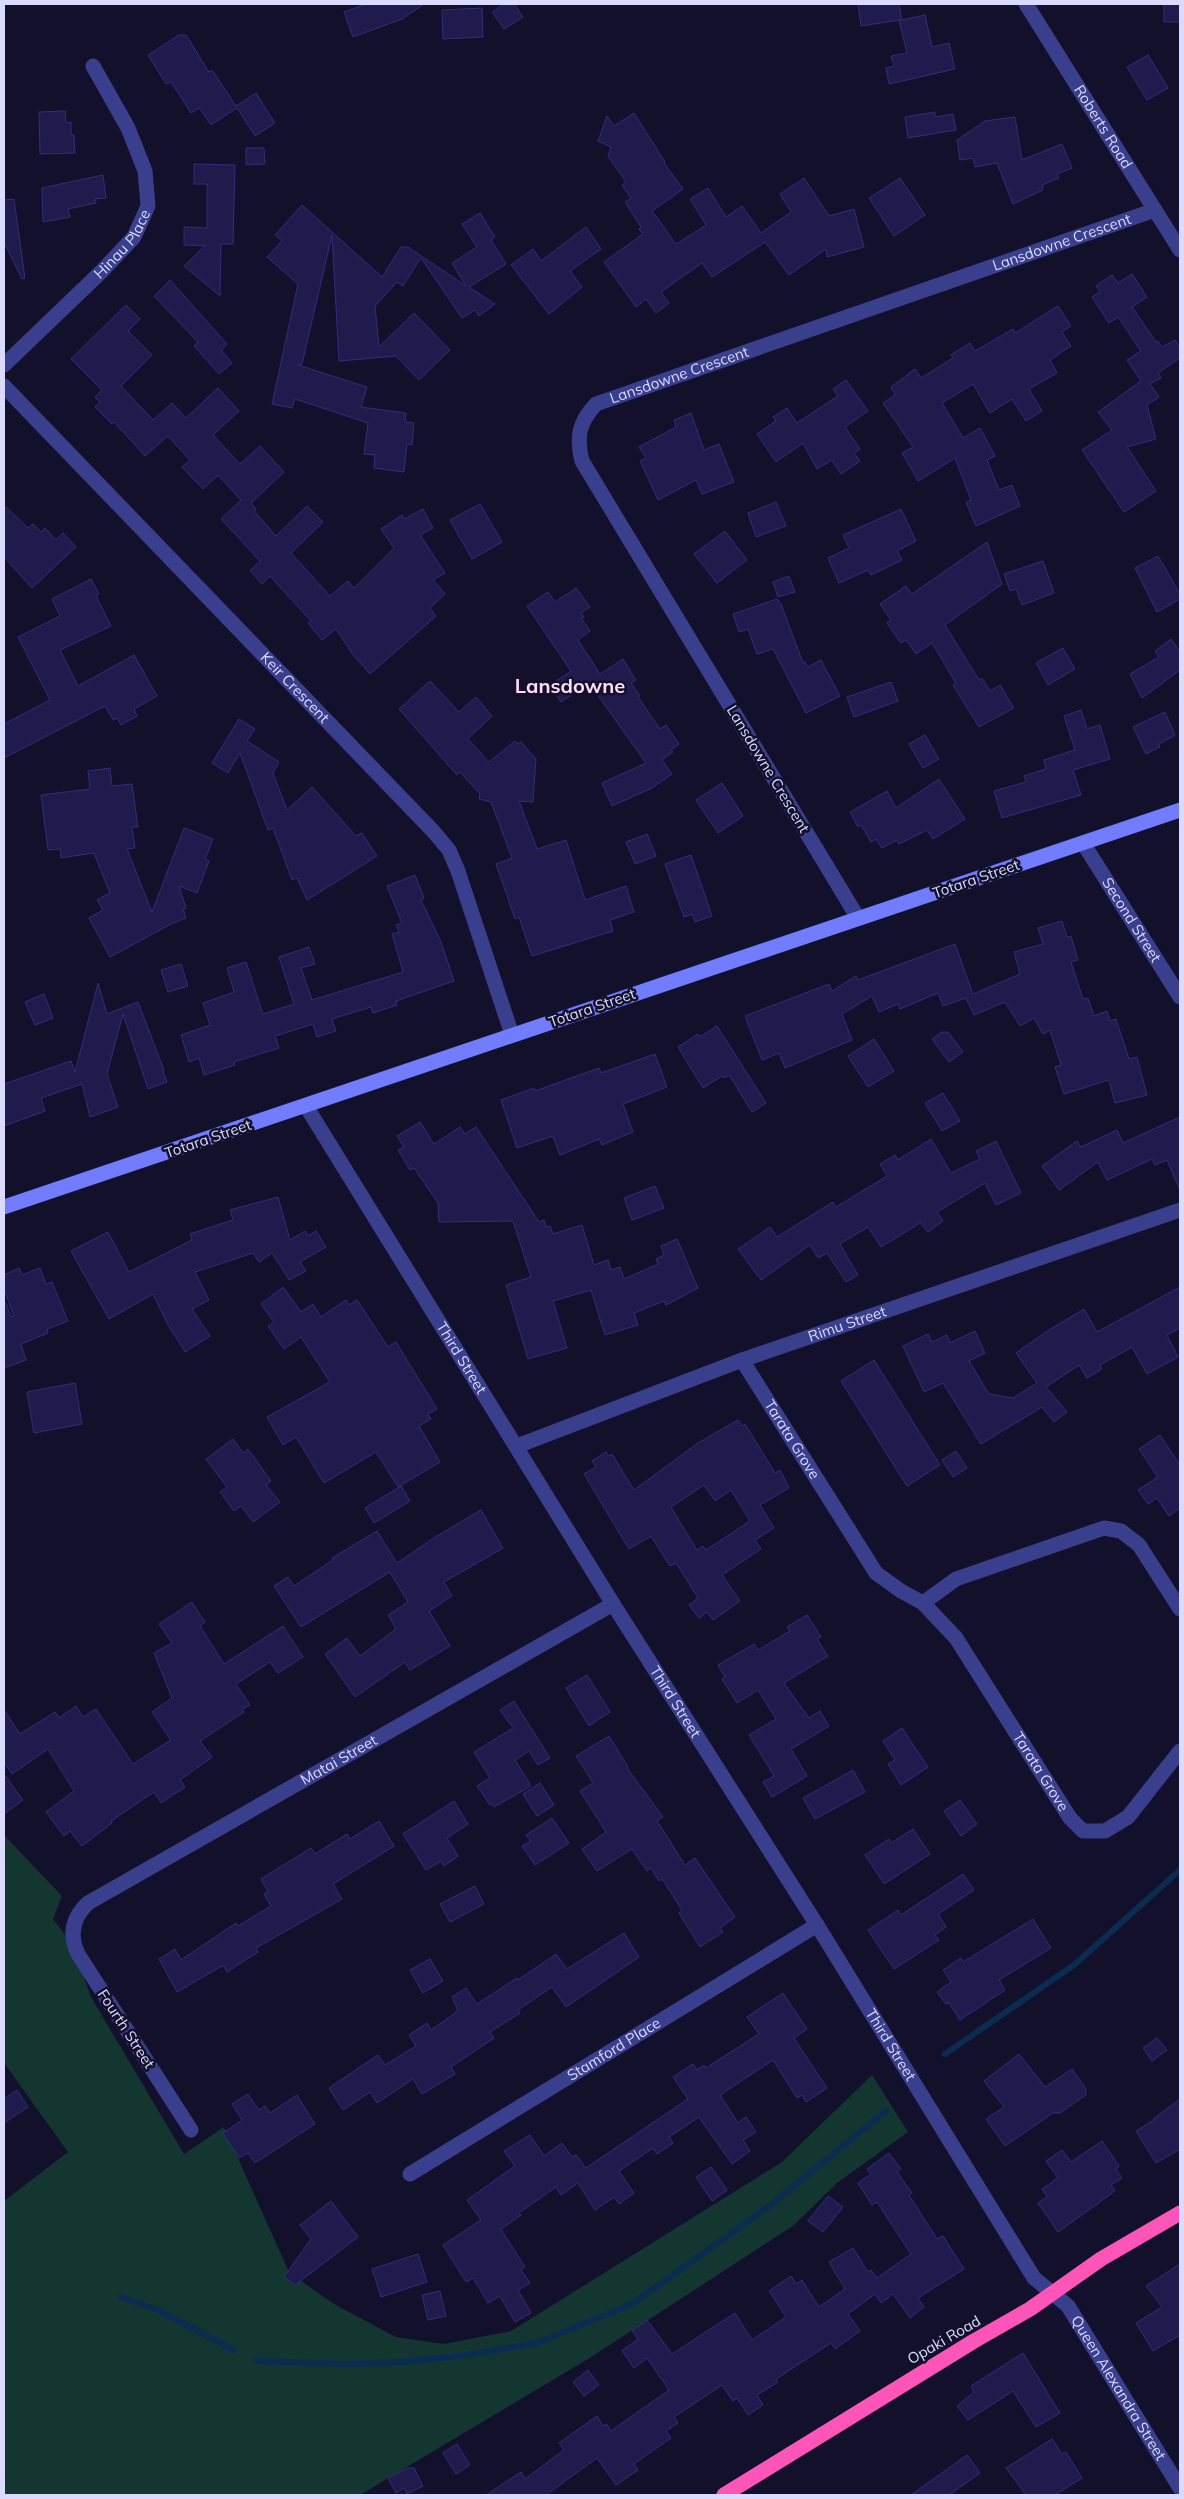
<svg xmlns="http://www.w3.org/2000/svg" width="1184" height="2499" font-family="Mulish,sans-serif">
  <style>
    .green { fill: #133631 }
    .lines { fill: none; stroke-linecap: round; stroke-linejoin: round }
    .stream { stroke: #0b2b50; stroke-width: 6 }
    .building { fill: #201b4d; stroke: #342c7a; fill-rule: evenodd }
    .street { stroke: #393f8c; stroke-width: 15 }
    .secondary { stroke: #717cff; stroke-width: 15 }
    .highway { stroke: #ff55b8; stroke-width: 15 }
    .labels { text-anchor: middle; stroke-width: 5; stroke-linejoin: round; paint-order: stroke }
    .street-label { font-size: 15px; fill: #dbdaff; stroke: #12102b }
    .district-label { font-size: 20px; font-weight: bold; fill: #ffdcf6; stroke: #12102b }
  </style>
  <rect width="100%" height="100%" fill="#12102b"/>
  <path class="green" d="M4 1835 62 1896 53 1919 72 1944 91 1997 184 2154 224 2127 289 2272 334 2304 396 2337 444 2344 511 2331 782 2162 872 2075 908 2132 837 2183 793 2226 588 2359 360 2495H4V2201L68 2152 4 2063Z"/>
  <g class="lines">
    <path class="stream" d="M945 2054 1074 1965 1180 1870
      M121 2297 158 2310 234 2350
      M256 2361 348 2364 403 2362 460 2356 537 2343 632 2304 768 2207 886 2111"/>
  </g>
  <path class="building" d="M366 4H424L402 19 353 37 344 12Z
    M504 4H514L523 17 504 29 492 12Z
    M858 4H899L902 20 925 15 932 47 949 43 955 69 889 84 886 68 894 66 891 56 907 53 899 21 901 20 861 26Z
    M1164 4H1180V22H1164Z
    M482 8 483 37 443 39 442 10Z
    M179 35H186L209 72 212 70 236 106 256 93 275 123 255 136 237 108 211 125 199 108 191 113 171 82 166 84 148 55Z
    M1148 55 1168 88 1147 100 1127 67Z
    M65 111 66 123 71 122V135H74L75 153 40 154 39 112Z
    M935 112V117L953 114 956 130 908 138 905 117Z
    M634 113 665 162 664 163 683 189 652 211 676 244 706 225 690 199 708 188 726 217 742 206 761 233 791 212 780 194 804 178 829 216 854 209 864 247 827 257 826 249 789 275 765 242 712 277 702 263 661 292 669 303 656 313 646 299 636 307 604 262 643 234 639 229 641 227 625 202 631 198 622 185 626 182 608 156 611 147 598 141 607 116 614 126Z
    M1015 117 1022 160 1062 144 1072 168 1057 174 1059 178 1042 185 1043 190 1013 204 997 163 975 167 973 158 960 160 957 140 985 121Z
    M246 148H264L265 164 246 165Z
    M194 164 235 165 233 244H221L220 296 184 266 205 246 184 245V227L207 228V184H194Z
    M103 175 106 198 95 199 96 203 68 209 70 217 43 222 42 188Z
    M900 178 925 215 894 236 869 198Z
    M14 199 25 278 22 279 4 242V200Z
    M302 205 382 277 401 247H408L466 286 452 263 477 247 462 224 480 213 495 237 491 240 506 264 469 287 495 304 479 316 475 310 462 318 421 258 403 286 397 282 375 306 379 347 414 313 450 350 419 380 396 356 339 361 332 235 302 364 298 365 367 387 361 407 406 413 405 422 414 423 412 445 407 444 404 472 374 468 375 455 364 454 368 423 295 399 292 408 272 404 298 284 267 257 282 241 275 235Z
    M586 227 601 249 570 271 582 287 549 314 511 265 533 249 541 261Z
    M1132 274 1147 297 1132 307 1156 342 1158 341 1162 347 1175 340 1180 348V358L1158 373 1161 378 1150 384 1159 397 1147 405 1156 439 1127 447 1156 491 1124 512 1082 450 1112 430 1098 412 1141 381 1127 360 1141 351 1118 317 1109 323 1092 297 1100 292 1096 286 1112 275 1118 283Z
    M170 280 227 344 221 350 232 363 219 374 194 346 198 342 154 296Z
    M126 305 140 319 128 331 152 355 121 386 153 420 172 403 186 418 218 388 239 411 213 435 240 464 260 446 284 472 251 503 256 509 254 511 276 536 307 506 323 522 291 553 330 596 348 581 354 588 394 548 381 529 402 515 404 519 423 509 433 528 420 535 445 573 433 580 445 594 430 608 436 616 370 674 353 655 336 629 322 640 308 623 311 621 270 576 262 584 250 571 260 561 221 519 241 500 218 475 203 489 182 467 190 460 168 436 145 456 114 422 112 424 95 407 100 402 95 397 102 390 71 359Z
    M1058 306 1071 326 1062 332 1071 346 1050 360 1057 373 1029 389 1042 411 1026 421 1012 399 990 413 973 384 942 403 963 438 980 428 995 456 987 460 999 490 1012 485 1020 506 976 526 966 502 971 500 955 458 918 481 902 453 913 447 883 403 895 395 891 387 915 369 921 378 953 358 951 355 970 343 975 351 1013 329 1015 333Z
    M846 380 868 411 845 427 860 449 854 453 860 461 841 474 832 460 817 469 803 443 776 462 757 434 776 421 773 417 787 408 797 423 838 396 833 389Z
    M691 413 704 450 719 444 734 482 702 494 696 480 658 500 640 461 646 458 639 447 676 427 674 420Z
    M776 502 786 526 756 537 748 513Z
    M480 504 502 542 472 559 450 520Z
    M4 505 28 528 33 524 41 532 45 528 56 540 63 533 76 547 32 588 4 557Z
    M901 509 916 541 897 551 902 560 871 575 868 570 839 583 828 558 849 548 843 535Z
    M725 531 747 560 717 583 694 554Z
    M987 542 1002 584 945 625 979 680 982 678 990 691 1000 685 1014 708 979 727 953 685 956 683 932 643 916 654 906 640 901 643 887 623 891 620 880 604 906 586 912 594Z
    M1158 556 1180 594V599L1157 612 1135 568Z
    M1043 561 1054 593 1022 605 1016 589 1010 591 1004 574Z
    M789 576 795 592 778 597 773 582Z
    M91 579 99 594 96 596 111 626 60 650 78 686 134 655 157 696 134 709 137 716 121 725 117 718 113 720 105 706 4 758V724L50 700 18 637 60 616 52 599Z
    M576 588 590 607 581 613 584 617 581 618 590 631 578 640 600 674 623 659 636 680 631 683 640 696 638 697 660 729 666 725 679 744 671 750 673 752 662 760 672 774 652 788 612 806 602 783 646 763 589 683 561 702 550 685 571 671 527 606 548 592 555 602Z
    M777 599 781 604 803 663 805 662 808 667 821 660 840 696 806 713 773 649 757 654 748 629 739 632 733 614Z
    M1171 639 1180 652V670L1142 698 1130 674 1159 657 1155 651Z
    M1063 648 1075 669 1048 685 1036 663Z
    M430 681 459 712 476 697 492 716 468 739 489 762 515 741 518 744 521 742 536 759 533 802 519 801 537 849 566 840 585 900 626 886 634 912 610 920 613 931 532 956 519 917 515 919 496 864 512 858 491 802 479 799 480 794 460 772 457 775 399 709Z
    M891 682 898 701 854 717 847 697Z
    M1081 710 1087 729 1100 725 1110 759 1073 770 1081 795 1002 818 994 791 1026 782 1024 776 1046 769 1044 760 1075 750 1064 716Z
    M1165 712 1175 735 1159 744 1160 747 1146 754 1133 727Z
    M239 719 255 729 247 741 279 762 273 773 287 810 312 787 356 836 362 833 377 856 307 900 297 878 292 880 273 828 268 830 240 753 228 773 212 763Z
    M925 735 939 759 923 768 909 744Z
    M110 768 112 786 132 784 138 827H132L135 848 127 849 152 912 184 828 213 839 205 859 209 861 197 893 179 886 186 908 183 909 186 918 171 924 110 957 89 918 103 910 97 900 110 893 94 853 61 858 60 849 48 850 41 795 90 789 88 771Z
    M939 779 965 819 933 839 927 830 899 844 897 840 882 848 876 839 871 842 861 825 858 827 850 812 887 791 896 808Z
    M722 783 743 816 718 833 696 800Z
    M647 834 656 856 635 864 626 842Z
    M691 855 712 916 695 922 692 914 684 917 665 864Z
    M415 875 424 898 421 900 441 942 454 981 396 1001 397 1005 373 1013 371 1007 332 1019 336 1031 317 1037 313 1024 275 1036 279 1048 234 1062 235 1065 204 1075 199 1058 189 1062 181 1035 210 1025 203 1003 234 992 227 968 246 962 263 1014 294 1004 279 957 309 947 315 964 301 968 312 1000 403 972 392 934 399 932 396 925 402 923 387 886Z
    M1062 921 1067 937 1071 936 1078 960 1071 962 1083 999 1088 998 1094 1016 1107 1011 1110 1021 1116 1019 1129 1059 1137 1057 1147 1095 1115 1103 1109 1080 1064 1094 1055 1067 1061 1065 1050 1030 1043 1034 1034 1018 1020 1026 1005 1002 974 1015 966 998 943 1006 938 993 900 1009 898 1004 879 1012 872 996 842 1014 852 1040 785 1068 779 1053 762 1060 745 1016 829 984 832 991 856 976 858 980 955 944 973 994 1020 974 1014 952 1043 944 1038 928Z
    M181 964 188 986 168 992 161 970Z
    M98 983 107 1014 138 1002 164 1070 163 1071 167 1082 148 1089 123 1014 107 1074 118 1107 90 1117 82 1084 41 1098 45 1111 4 1126V1084L71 1061 75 1072Z
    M44 994 53 1018 35 1025 25 1002Z
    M717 1026 766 1103 752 1112 729 1075 724 1078 722 1076 703 1088 678 1047 698 1034 700 1037Z
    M942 1032H948L963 1052 949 1062 932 1039Z
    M874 1039 894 1071 868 1087 848 1056Z
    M655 1054 667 1087 623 1104 633 1132 602 1145 599 1139 560 1155 553 1136 517 1148 501 1100 534 1088 535 1091 599 1068 601 1073Z
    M943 1093 960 1121 942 1131 925 1103Z
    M1180 1117V1190L1167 1160 1155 1165 1152 1159 1107 1180 1098 1162 1059 1190 1042 1166 1077 1141 1081 1147 1117 1130 1123 1143Z
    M420 1122 434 1144 460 1127 465 1134 476 1127 539 1222 544 1220 546 1227 550 1226 553 1234 582 1225 594 1265 608 1260 611 1270 620 1267 624 1279 658 1264 656 1259 664 1255 661 1246 677 1239 698 1288 666 1305 664 1301 634 1313 638 1325 605 1335 591 1290 553 1301 567 1348 528 1359 506 1285 531 1277 513 1221 439 1222 438 1203 414 1168 410 1170 398 1150 404 1147 397 1136Z
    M931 1139 951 1173 980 1159 976 1151 996 1141 1021 1193 996 1205 985 1183 937 1212 943 1221 928 1232 920 1223 881 1247 868 1227 840 1244 858 1275 846 1282 827 1253 818 1258 810 1245 761 1280 738 1249 770 1227 777 1237 833 1202 836 1207 887 1176 880 1164 895 1155 898 1160Z
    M655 1186 664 1208 632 1220 624 1198Z
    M278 1197 290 1240 305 1231 308 1236 316 1231 326 1247 300 1262 306 1271 289 1280 272 1253 259 1262 253 1253 195 1272 209 1300 192 1309 210 1336 185 1352 168 1325 153 1294 109 1319 71 1251 108 1232 129 1272 192 1240 190 1234 233 1220 230 1210Z
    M19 1268 22 1275 40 1268 46 1284 52 1282 68 1321 47 1329 48 1333 21 1344 26 1360 4 1368V1304L6 1303 11 1317 14 1316 4 1289V1275Z
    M283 1287 301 1312 313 1304 321 1317 346 1300 349 1305 357 1300 388 1347 396 1342 437 1409 428 1414 431 1419 419 1426 440 1462 398 1487 376 1452 324 1483 296 1437 283 1445 267 1417 330 1382 301 1337 284 1349 268 1326 274 1322 261 1304Z
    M1180 1287V1328L1167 1335 1178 1357 1147 1374 1132 1347 1100 1365 1102 1369 1087 1378 1079 1365 1046 1387 1067 1412 1054 1422 1042 1407 981 1444 943 1383 924 1392 903 1346 928 1334 932 1342 947 1335 950 1343 975 1331 985 1353 969 1361 989 1394 1013 1398 1037 1383 1016 1353 1049 1330 1084 1309 1097 1332Z
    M874 1360 940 1465 907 1486 841 1381Z
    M75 1383 82 1424 34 1433 27 1392Z
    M738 1420 743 1426 745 1424 775 1473 780 1470 789 1488 760 1505 774 1528 755 1540 761 1549 722 1575 740 1601 713 1620 707 1612 699 1618 689 1605 698 1598 676 1563 670 1566 651 1536 629 1549 584 1474 596 1467 592 1461 606 1452 608 1456 612 1454 634 1490 698 1443ZM704 1485 715 1501 731 1490 750 1521 706 1550 703 1546 697 1550 671 1507Z
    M1160 1435 1180 1465V1508L1169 1516 1157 1498 1148 1504 1138 1490 1158 1477 1139 1449Z
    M233 1439 243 1453 248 1449 271 1481 266 1485 280 1502 253 1522 241 1506 234 1511 220 1492 227 1487 206 1459Z
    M956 1451 967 1468 953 1477 942 1460Z
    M401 1486 410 1501 374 1523 365 1508Z
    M481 1510 503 1548 444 1582 452 1596 429 1611 450 1646 410 1670 405 1662 355 1697 325 1654 347 1638 360 1656 396 1629 388 1615 408 1602 390 1572 301 1627 274 1586 288 1577 294 1586 333 1560 332 1558 377 1531 397 1563 437 1536Z
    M192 1602 205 1622 200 1626 224 1664 283 1626 303 1657 278 1673 270 1662 236 1684 250 1705 242 1709 244 1712 200 1741 212 1757 180 1780 185 1787 161 1803 154 1792 111 1821 112 1823 82 1846 70 1831 64 1836 46 1812 74 1791 48 1749 12 1774 4 1762V1710L20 1734 55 1712 59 1718 76 1706 83 1717 96 1709 133 1764 171 1740 152 1712 172 1698 154 1653 172 1643 159 1624Z
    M807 1615 821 1637 817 1639 828 1656 784 1683 809 1718 820 1711 829 1726 791 1749 807 1776 772 1797 763 1782 774 1776 749 1735 776 1719 758 1690 737 1703 722 1679 725 1677 718 1665 754 1644 758 1650 790 1631 787 1627Z
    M587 1675 610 1712 589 1726 566 1688Z
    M514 1701 550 1758 538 1765 529 1751 515 1760 531 1786 494 1807 492 1804 490 1805 477 1786 490 1778 474 1752 513 1728 500 1710Z
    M902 1728 928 1767 901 1785 888 1764 895 1760 883 1741Z
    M609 1736 628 1767 627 1768 663 1817 657 1821 685 1865 695 1858 735 1917 720 1928 723 1932 700 1947 679 1913 682 1910 662 1879 659 1881 651 1868 647 1871 632 1849 597 1871 582 1849 606 1832 580 1791 593 1783 576 1756Z
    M853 1770 865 1792 815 1819 803 1798Z
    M4 1774 23 1800 4 1814Z
    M540 1783 554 1805 537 1816 523 1794Z
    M960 1800 977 1824 961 1836 944 1811Z
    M454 1801 468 1824 447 1838 458 1856 444 1866 441 1861 426 1870 403 1834Z
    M552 1818 569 1843 535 1865 522 1846 531 1841 526 1835Z
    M379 1821 394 1846 333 1884 342 1899 256 1948 258 1952 227 1972 224 1966 220 1967 177 1992 159 1959 175 1949 181 1960 236 1923 238 1926 271 1906 264 1894 268 1892 261 1879 311 1848 315 1854 347 1834 350 1839Z
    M913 1829 930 1854 884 1884 865 1855 889 1839 891 1843Z
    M963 1874 974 1890 938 1914 946 1927 935 1935 939 1940 894 1969 868 1930 898 1910 901 1915Z
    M475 1886 484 1904 450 1922 440 1904Z
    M1033 1919 1051 1948 999 1980 1005 1990 960 2020 949 2003 946 2004 937 1992 951 1982 943 1970 961 1958 963 1962Z
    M624 1933 639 1957 566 2007 552 1987 518 2010 520 2013 490 2032 494 2038 451 2067 455 2074 422 2094 413 2079 377 2103 370 2092 343 2110 329 2088 378 2055 385 2065 416 2046 409 2035 427 2023 431 2030 458 2011 452 1997 466 1988 477 2004 517 1978 518 1980 556 1954 567 1969Z
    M430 1959 443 1981 423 1993 410 1970Z
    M783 1993 807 2029 794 2038 827 2088 806 2102 802 2095 797 2098 773 2060 720 2095 738 2123 746 2117 756 2132 743 2140 750 2151 732 2164 699 2117 669 2137 673 2143 657 2154 653 2148 619 2171 634 2193 619 2204 614 2197 595 2210 578 2183 561 2195 556 2187 519 2213 521 2215 501 2229 525 2267 521 2270 530 2283 518 2290 531 2313 515 2322 500 2296 488 2303 473 2278 466 2282 443 2245 481 2220 467 2200 515 2166 504 2151 530 2135 544 2156 562 2143 572 2157 576 2155 586 2168 688 2099 673 2077 693 2064 697 2070 704 2065 706 2068 759 2034 747 2017Z
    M1157 2038 1167 2050 1152 2061 1143 2048Z
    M1019 2054 1045 2087 1072 2069 1086 2089V2095L1060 2113H1053L1005 2146 986 2119 1004 2107 984 2081Z
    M17 2090 28 2107 4 2123V2099Z
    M248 2094 259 2110 265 2106 270 2113 297 2095 315 2124 255 2163 248 2153 239 2158 223 2133 242 2120 232 2104Z
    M1180 2099V2149L1156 2163 1136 2131 1154 2120 1153 2119Z
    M1102 2141 1119 2166 1116 2169 1122 2178 1111 2185 1115 2190 1111 2194 1058 2232 1038 2203 1047 2197 1042 2189 1058 2178 1046 2161 1062 2150 1071 2162Z
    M889 2153 901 2169 897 2172 912 2193 909 2195 937 2239 943 2236 964 2269 918 2298 924 2307 910 2318 893 2294 881 2303 875 2294 848 2314 860 2331 835 2349 831 2343 776 2379 778 2382 757 2395 763 2405 748 2415 737 2398 733 2401 722 2385 674 2417 678 2423 666 2431 671 2438 634 2464 638 2470 616 2485 597 2458 546 2495H486L521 2472 525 2479 564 2450 559 2443 597 2416 603 2426 607 2424 611 2431 669 2390 647 2358 634 2368 622 2351 638 2339 632 2331 647 2320 672 2354 735 2313 752 2340 786 2317 769 2291 791 2276 796 2284 802 2280 819 2307 845 2289 829 2262 853 2248 868 2272 871 2270 877 2278 911 2254 877 2202 872 2205 858 2183 871 2174 867 2169Z
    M711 2167 727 2190 712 2201 696 2177Z
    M828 2196 843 2207 823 2232 808 2221Z
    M331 2201 358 2237 295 2285 284 2277 311 2239 300 2225Z
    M418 2254 427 2282 381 2297 372 2269Z
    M1180 2264V2335L1153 2351 1136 2323 1162 2307 1146 2286Z
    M440 2291 446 2316 428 2320 422 2295Z
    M1023 2353 1060 2413 1036 2427 1013 2391 968 2420 957 2406 974 2392 971 2386Z
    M588 2370 599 2385 584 2396 573 2382Z
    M1052 2439 1062 2454 1066 2452 1082 2478 1055 2495H1026L1006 2468Z
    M457 2444 470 2465 456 2474 443 2453Z
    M967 2455 980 2473 949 2495H911Z
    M408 2468H414L423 2486 407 2494 404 2488 396 2493 388 2478Z"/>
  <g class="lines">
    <g class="street">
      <path id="s1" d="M1026 4 1180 250"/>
      <path id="s2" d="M4 365 102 271 134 237 148 206 145 171 128 128 93 66"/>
      <path id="s3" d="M4 386 433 831 449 850 458 871 512 1035"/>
      <path id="s4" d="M1083 843 1180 997"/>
      <path id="s5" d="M858 918 582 461C576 437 579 422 596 404L1155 210"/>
      <path id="s6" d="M306 1106 613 1604 817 1925 1034 2278 1068 2306 1180 2488"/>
      <path id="s7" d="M742 1360 876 1573 901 1591 923 1603 956 1638 1070 1818 1083 1831H1105L1128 1817 1180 1751"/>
      <path id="s8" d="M517 1446 742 1360 1180 1210"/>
      <path d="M923 1603 956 1579 1104 1528 1121 1531 1139 1545 1180 1609"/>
      <path id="s9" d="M191 2130 78 1954C69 1935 72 1918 88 1903L613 1604"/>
      <path id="s10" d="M410 2174 817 1925"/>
    </g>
    <path class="secondary" d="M4 1207 1180 810"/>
    <path class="highway" d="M724 2495 974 2341 1030 2309 1101 2259 1180 2213"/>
  </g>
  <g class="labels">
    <g class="street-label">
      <text dy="5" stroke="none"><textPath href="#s1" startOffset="145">Roberts Road</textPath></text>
      <text dy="5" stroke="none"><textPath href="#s5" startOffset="1089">Lansdowne Crescent</textPath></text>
      <text dy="5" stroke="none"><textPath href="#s2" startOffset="170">Hinau Place</textPath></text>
      <text dy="5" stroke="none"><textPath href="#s5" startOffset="684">Lansdowne Crescent</textPath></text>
      <text dy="5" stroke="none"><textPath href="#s3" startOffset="419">Keir Crescent</textPath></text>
      <text transform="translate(768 769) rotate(59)" y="5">Lansdowne Crescent</text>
      <text transform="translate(976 879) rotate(-19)" y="5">Totara Street</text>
      <text dy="5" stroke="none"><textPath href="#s4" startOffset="91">Second Street</textPath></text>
      <text transform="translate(592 1008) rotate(-19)" y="5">Totara Street</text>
      <text transform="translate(208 1139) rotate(-19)" y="5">Totara Street</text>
      <text dy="5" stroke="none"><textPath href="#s8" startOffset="352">Rimu Street</textPath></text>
      <text dy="5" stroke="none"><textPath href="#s6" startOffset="296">Third Street</textPath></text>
      <text dy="5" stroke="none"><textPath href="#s7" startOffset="94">Tarata Grove</textPath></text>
      <text dy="5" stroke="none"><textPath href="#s6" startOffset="701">Third Street</textPath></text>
      <text dy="5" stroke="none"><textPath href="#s9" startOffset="554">Matai Street</textPath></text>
      <text dy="5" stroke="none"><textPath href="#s7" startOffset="514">Tarata Grove</textPath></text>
      <text transform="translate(126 2029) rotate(57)" y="5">Fourth Street</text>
      <text dy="5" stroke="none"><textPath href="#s6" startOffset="1106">Third Street</textPath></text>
      <text dy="5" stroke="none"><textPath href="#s10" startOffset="239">Stamford Place</textPath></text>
      <text transform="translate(944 2340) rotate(-30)" y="5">Opaki Road</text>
      <text dy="5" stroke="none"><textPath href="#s6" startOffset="1520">Queen Alexandra Street</textPath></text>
    </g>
    <g class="district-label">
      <text x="570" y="693">Lansdowne</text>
    </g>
  </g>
  <rect width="1184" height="2499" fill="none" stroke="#dbdaff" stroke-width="10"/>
</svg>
